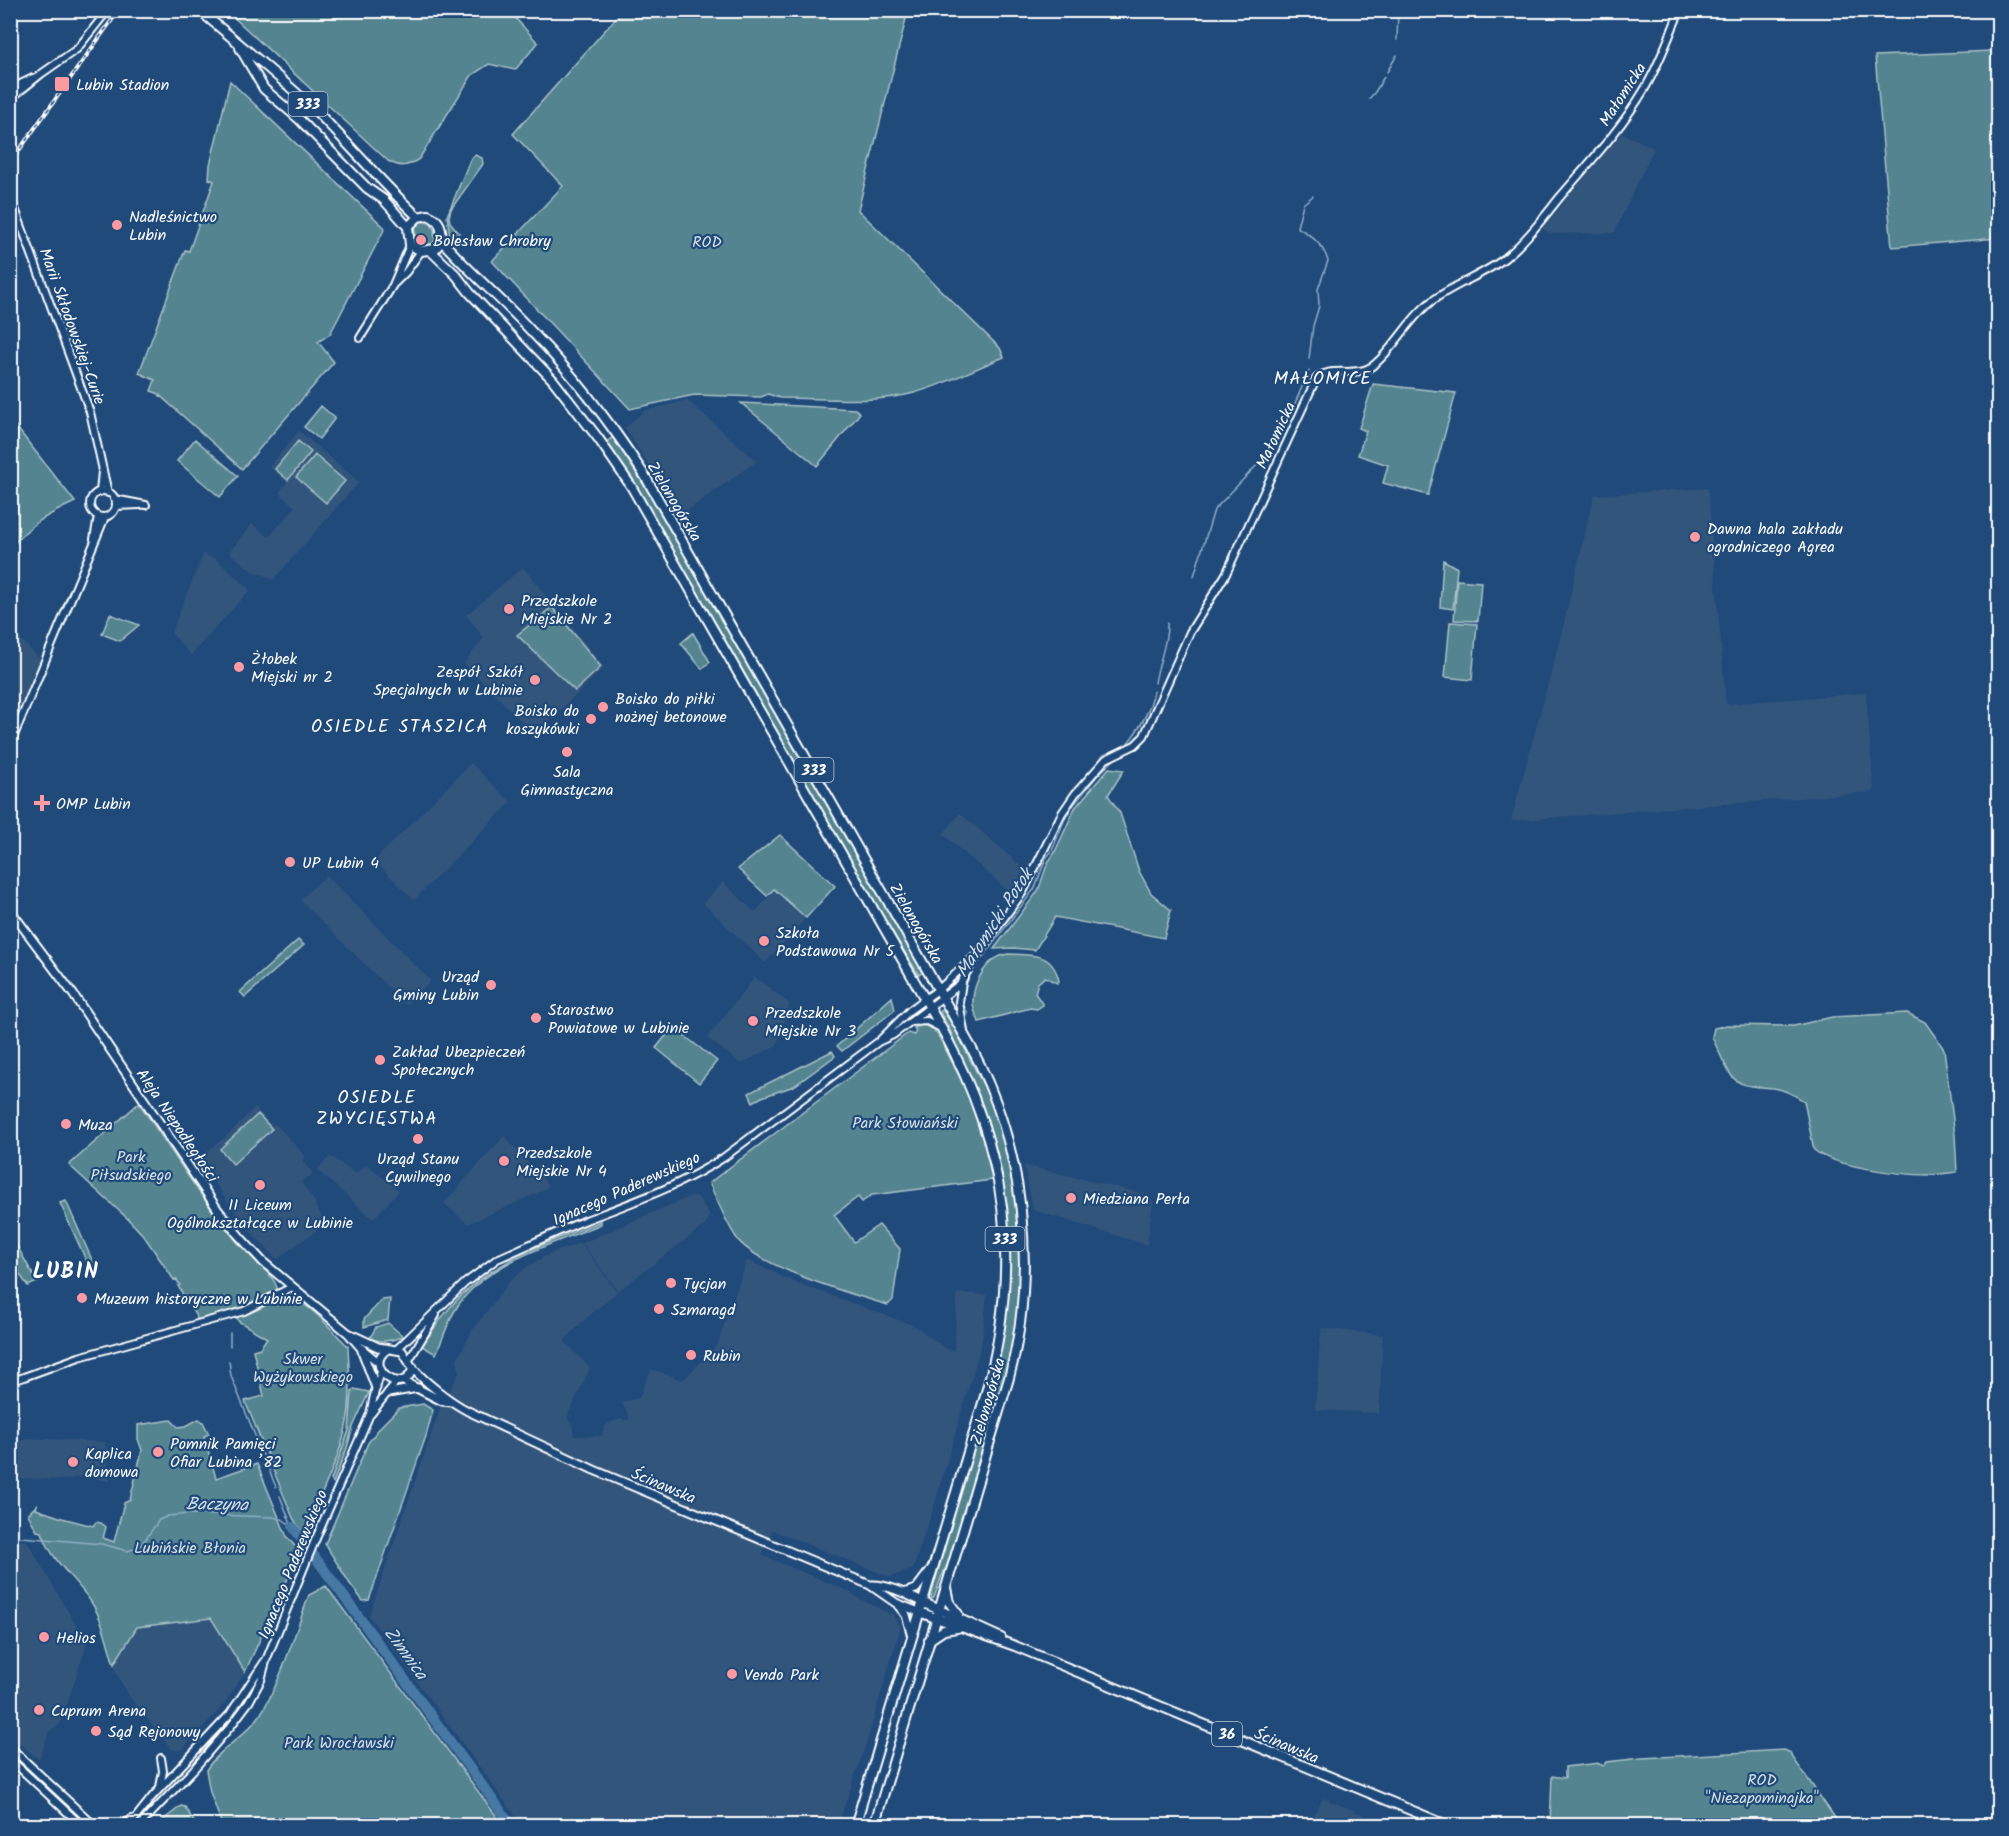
<svg xmlns="http://www.w3.org/2000/svg" width="2009" height="1836" font-family="Kalam,sans-serif">
  <style>
    .built { fill: #32547c }
    .green { fill: #53848f; stroke: #a9c2c7; stroke-width: 1.5 }
    .lines { fill: none; stroke-linecap: round; stroke-linejoin: round }
    .stream { stroke: #91afc8; stroke-width: 1.5 }
    .river { stroke: #4779a4; stroke-width: 10 }
    .tertiary-casing { stroke: #fff; stroke-width: 10 }
    .secondary-casing { stroke: #fff; stroke-width: 11 }
    .primary-casing { stroke: #fff; stroke-width: 12 }
    .tertiary { stroke: #1f4a7a; stroke-width: 6 }
    .secondary { stroke: #1f4a7a; stroke-width: 7 }
    .primary { stroke: #1f4a7a; stroke-width: 8 }
    .rail-casing { stroke: #fff; stroke-width: 4 }
    .rail { stroke: #1f4a7a; stroke-width: 1.5; stroke-dasharray: 4.5; stroke-linecap: butt }
    .poi-dot { fill: #ff9aa2; stroke: #1f4a7a; stroke-width: 2 }
    .labels { text-anchor: middle; stroke-width: 4.5; stroke-linejoin: round; paint-order: stroke }
    .shield { fill: #1f4a7a; stroke: #bcc9d7; stroke-width: 1.5 }
    .shield-label { font-size: 15px; font-weight: bold; fill: #fff }
    .poi-label { font-size: 16px; fill: #fff; stroke: #1f4a7a; text-anchor: start }
    .street-label { font-size: 16px; fill: #fff; stroke: #1f4a7a }
    .park-label { font-size: 16px; fill: #d4e0e3; stroke: #1f4a7a }
    .neighbourhood-label { font-size: 18px; letter-spacing: 1.5px; fill: #fff; stroke: #1f4a7a }
    .water-label { font-size: 18px; font-style: italic; fill: #d1dee8; stroke: #1f4a7a }
    .district-label { font-size: 22px; font-weight: bold; letter-spacing: 1.5px; fill: #fff; stroke: #1f4a7a }
  </style>
  <rect width="100%" height="100%" fill="#1f4a7a"/>
  <filter id="ink" filterUnits="userSpaceOnUse"><feTurbulence type="fractalNoise" baseFrequency=".0167" numOctaves="2"/><feDisplacementMap in="SourceGraphic" scale="12" xChannelSelector="R" yChannelSelector="G"/><feConvolveMatrix kernelMatrix="1 2 1 2 8 2 1 2 1" color-interpolation-filters="sRGB"/></filter>
  <g filter="url(#ink)">
    <path class="built" d="M1622 133 1654 148 1614 233 1550 234 1542 228Z
      M687 400 757 461 681 515 625 428 644 411Z
      M299 431 359 482 273 580 262 574 253 572 229 552 252 524 269 537 295 507 279 493 287 482 269 467Z
      M1708 488 1726 704 1866 693 1874 792 1511 821 1562 631 1594 495Z
      M203 554 215 558 250 590 191 655 171 633Z
      M523 567 604 667 535 735 464 663 484 638 466 615Z
      M11 629 40 659V665L11 736Z
      M471 763 511 802 414 900 374 861Z
      M960 813 1026 870 1013 896 943 834Z
      M326 875 431 981 406 1005 300 900Z
      M723 882 755 912 774 891 805 919 765 963 703 903Z
      M755 977 790 1004 777 1045 741 1064 707 1038Z
      M255 1107 270 1124 277 1125 306 1157 303 1161 313 1174 301 1182 316 1204 315 1206 326 1222 319 1229 277 1259 255 1237 234 1211 198 1159 229 1134Z
      M504 1136 549 1186 542 1191 468 1224 444 1203Z
      M330 1156 356 1174 367 1164 399 1191 373 1219 317 1170Z
      M1024 1165 1149 1195 1153 1201 1147 1245 1033 1210Z
      M691 1196H697L710 1215 705 1225 618 1291 582 1243Z
      M581 1243 617 1292 582 1322 564 1341 590 1368 567 1418 572 1424 574 1436H602L604 1427 611 1422 621 1419 628 1420 629 1416 621 1402 639 1398 651 1369 683 1380 717 1345 747 1260 792 1281 915 1326 945 1348 954 1351 957 1293 987 1295 982 1342 934 1506 913 1569 890 1577 772 1530 762 1555 850 1592 859 1599 893 1615 901 1626 868 1738 838 1825H522L369 1616 441 1406 459 1373 457 1359 472 1331 509 1282 528 1266 549 1254Z
      M1321 1328 1383 1335 1379 1413 1315 1410Z
      M31 1438 105 1442 110 1482 84 1476 66 1480 13 1478 11 1475V1443Z
      M10 1540 27 1541 87 1644 61 1722 59 1725 49 1732 40 1758 38 1759 11 1736Z
      M211 1618 245 1672 225 1703 209 1721 182 1750H172L129 1696 116 1673 114 1665 137 1627Z
      M1323 1798 1389 1825H1309Z"/>
    <path class="green" d="M227 11H509L538 43 515 70 489 64 472 75 419 159C406 167 401 168 388 161Z
      M622 11H908L858 210 1000 348 1004 357C974 369 944 385 914 393 874 404 821 398 780 398L768 394 761 397 694 395 630 409 492 261 563 186 513 134Z
      M1992 51 1998 129V238L1892 247 1875 56Z
      M230 81 385 228 330 334 318 342 334 362 242 469 157 393 151 391 155 380 139 373 185 250 189 251 214 181 209 179 210 165Z
      M475 155 482 158 483 164 451 209 449 217 450 222 459 233 451 243 447 216 470 160Z
      M422 221 431 224 434 229 435 242 428 247C414 246 418 235 413 226Z
      M1373 384 1456 393 1428 495 1383 483 1388 465 1358 455 1366 431 1359 428Z
      M741 403 855 409 860 413 817 466Z
      M321 406 335 418 319 439 304 427Z
      M10 419 75 502C49 514 28 525 11 548Z
      M613 437 657 505 914 952 922 973 919 975 861 882 605 443Z
      M195 439 238 476 220 497 177 461Z
      M298 441 311 452 288 480 275 469Z
      M315 455 345 481 326 503 296 477Z
      M1443 560 1457 568 1453 609 1440 607Z
      M1457 580 1481 582 1478 621 1454 620Z
      M552 607 601 667 575 691 517 635Z
      M110 614 139 625 120 641 102 634Z
      M1450 622 1477 624 1472 680 1445 677Z
      M693 633 710 662 702 669 681 643Z
      M1109 768 1124 770 1108 795 1120 813 1139 871 1151 893 1171 910 1164 938 1055 917 1035 950 1013 948 994 949 1038 891 1048 862 1054 854 1075 808Z
      M780 835 835 886 806 918 774 889 767 896 738 869Z
      M298 940 304 945 245 997 240 992Z
      M1008 954C1032 955 1053 952 1059 981L1057 983 1045 977 1038 983 1035 993 1043 1005 1037 1009 1030 1008 979 1022C977 1016 973 1010 973 1004 972 983 987 957 1008 954Z
      M892 997 895 1010 842 1051 837 1046Z
      M942 1010C954 1022 966 1053 975 1069 1018 1148 1031 1259 1012 1347 1007 1376 997 1403 989 1430 976 1474 962 1517 949 1561L941 1578 934 1598 932 1599 931 1596 1001 1348C1015 1266 1011 1182 982 1104 975 1085 966 1068 957 1050 955 1044 954 1038 951 1032 948 1025 944 1019 940 1012Z
      M1907 1013 1925 1022 1944 1049 1955 1135 1957 1172C1947 1173 1938 1175 1928 1175 1902 1175 1834 1167 1814 1150L1804 1101C1795 1095 1785 1090 1774 1088 1759 1086 1741 1089 1731 1075 1723 1063 1718 1049 1712 1037L1714 1028 1727 1025 1794 1026 1832 1017Z
      M923 1025 933 1029 939 1037 967 1091 986 1150 992 1180 872 1195 862 1202 858 1197 834 1215 854 1242 879 1225 900 1249 893 1300 888 1305C854 1295 754 1266 736 1237 725 1221 718 1201 709 1183L908 1033 914 1035 916 1031 914 1028Z
      M673 1027 717 1061 699 1083 656 1048Z
      M832 1051 835 1056 794 1086 762 1097 753 1102 749 1093Z
      M139 1103C171 1150 202 1200 239 1244 248 1255 277 1277 277 1289 260 1308 222 1314 198 1320L178 1286 180 1285 176 1279 174 1280 144 1236 128 1219 69 1165Z
      M258 1114 272 1129 233 1164 220 1149Z
      M66 1201 96 1269 91 1271 60 1203Z
      M601 1221V1224C554 1244 486 1262 457 1307 448 1321 443 1339 436 1354L422 1346C432 1332 441 1317 452 1305 492 1260 548 1243 601 1221Z
      M10 1233 37 1282 28 1286 18 1272 11 1278Z
      M284 1297C308 1298 331 1331 348 1346 349 1371 352 1397 347 1422 340 1461 317 1498 305 1537L293 1518 245 1401 264 1396 253 1350 260 1348 267 1338 238 1321 237 1317 254 1311Z
      M390 1299 388 1320 364 1327V1319L382 1300Z
      M388 1323 403 1336C394 1341 379 1343 370 1338L376 1327Z
      M354 1389 369 1392 353 1427 347 1448 333 1483 331 1480 349 1430 352 1391Z
      M423 1404 433 1410 426 1436 369 1600 363 1601 350 1584 325 1544 368 1443 381 1426 399 1408Z
      M199 1419 203 1422 209 1434 204 1436 216 1478 257 1464 287 1537 300 1552 245 1672 211 1618 137 1627 114 1664C107 1643 103 1618 89 1599 72 1575 52 1562 42 1532L37 1531 28 1514 37 1505 36 1509 62 1518 93 1526 96 1522 101 1523 106 1527 103 1538 114 1542 124 1503 130 1500 142 1450 138 1439V1425L171 1420 178 1427 186 1426Z
      M326 1586 503 1825H222L210 1792 206 1770C219 1749 243 1738 258 1718 279 1688 296 1630 309 1595Z
      M1784 1750 1789 1752 1840 1825H1550L1552 1776 1565 1778V1767L1599 1763 1604 1765 1606 1762 1642 1758Z
      M181 1806 185 1807 196 1825H157Z"/>
    <g class="lines">
      <path class="stream" d="M1397 40 1398 10
        M1387 72 1397 55
        M1369 99 1375 92 1384 77
        M1309 359 1313 326 1319 306 1318 289 1328 261C1323 244 1312 236 1297 227L1303 204 1313 196
        M1264 458 1285 426 1309 371
        M1194 576 1214 510 1258 464
        M1155 683C1158 663 1168 643 1167 623
        M1127 744C1140 728 1150 711 1154 691
        M968 1015 963 1003V994L970 974 1035 888 1046 858 1052 851 1064 821 1072 807 1098 775 1116 758
        M230 1346V1333
        M229 1361 231 1376 276 1487
        M280 1496 291 1524
        M10 1536 102 1544 127 1551 134 1549 142 1544 159 1520 168 1516 189 1514 272 1517 282 1519 293 1527"/>
      <path class="river" d="M293 1527 512 1826"/>
      <g class="tertiary-casing">
        <path id="tertiary" d="M10 89 33 78
          M10 99 41 74 77 49 108 10
          M10 195 90 412 108 493
          M395 283 406 272 421 251
          M360 338 393 285 410 245
          M90 504a13 13 0 1 1 26 0a13 13 0 1 1-26 0Z
          M100 492 102 471
          M114 499 146 505
          M116 506 140 505
          M94 539 98 516
          M10 745 105 517
          M962 982 959 1002 964 1031
          M910 1022 927 1021 941 1028
          M881 1039 910 1010 939 989 974 957
          M397 1349 465 1283 497 1259C527 1246 556 1232 586 1220 633 1202 680 1186 723 1158L878 1042 893 1035 960 984 979 952 1023 892 1062 813 1075 794 1106 759 1135 745 1144 736 1190 632 1226 574 1316 379C1331 364 1356 380 1375 364 1395 347 1407 322 1427 305 1450 285 1481 277 1505 258 1526 241 1543 218 1560 197 1589 163 1621 129 1644 90 1659 65 1669 37 1680 10
          M409 1360 436 1315
          M10 1382 79 1357 244 1311 292 1287
          M371 1414 396 1382
          M10 1747 95 1826
          M10 1759 82 1826
          M160 1787 163 1771 161 1758
          M121 1826 132 1819
          M129 1826 152 1797 230 1714 265 1661
          M139 1826 193 1770 231 1726 249 1702 261 1680 267 1658 314 1543 370 1414 375 1391 381 1372"/>
      </g>
      <g class="secondary-casing">
        <path id="secondary" d="M10 910 73 994 218 1210 240 1237 263 1262 348 1333 361 1348 378 1362
          M348 1333 378 1347 402 1351C406 1356 408 1361 412 1367 423 1381 452 1403 468 1411L594 1470 870 1585 896 1603 919 1612
          M388 1349C360 1366 405 1401 413 1367
          M362 1351 376 1388
          M403 1381 442 1401 451 1402
          M388 1393 418 1388
          M871 1585C888 1584 908 1595 922 1602
          M903 1593 916 1589 931 1569
          M898 1605 906 1615 912 1637"/>
      </g>
      <g class="primary-casing">
        <path id="primary" d="M199 10C238 43 278 75 315 110 350 145 382 183 418 217
          M240 48 264 89 299 119 367 188 384 200 408 227
          M428 215C442 221 441 228 442 241L435 249 421 251 410 245 408 227 418 217Z
          M442 241C470 273 503 300 532 332 575 376 612 425 645 476L971 1047C1024 1145 1038 1270 1009 1378L874 1826
          M431 251 456 275 470 293 553 380 598 438 631 486 942 1029C1007 1149 1023 1263 985 1396L855 1826
          M946 1588 949 1602 958 1614
          M922 1602 1001 1638
          M919 1612 1015 1646 1449 1826
          M929 1640 944 1630 957 1628"/>
      </g>
      <use href="#tertiary" class="tertiary"/>
      <use href="#secondary" class="secondary"/>
      <use href="#primary" class="primary"/>
      <g class="rail-casing">
        <path id="rail" d="M10 163 119 10"/>
      </g>
      <use href="#rail" class="rail"/>
    </g>
  </g>
  <g class="poi-dot">
    <rect x="54" y="76" width="16" height="16" rx="3"/>
    <circle cx="117" cy="225" r="6"/>
    <circle cx="421" cy="240" r="6"/>
    <circle cx="1695" cy="537" r="6"/>
    <circle cx="509" cy="609" r="6"/>
    <circle cx="239" cy="667" r="6"/>
    <circle cx="535" cy="680" r="6"/>
    <circle cx="603" cy="707" r="6"/>
    <circle cx="591" cy="719" r="6"/>
    <circle cx="567" cy="752" r="6"/>
    <path d="M39 794h6v6h6v6h-6v6h-6v-6h-6v-6h6z"/>
    <circle cx="290" cy="862" r="6"/>
    <circle cx="764" cy="941" r="6"/>
    <circle cx="491" cy="985" r="6"/>
    <circle cx="536" cy="1018" r="6"/>
    <circle cx="753" cy="1021" r="6"/>
    <circle cx="380" cy="1060" r="6"/>
    <circle cx="66" cy="1124" r="6"/>
    <circle cx="418" cy="1139" r="6"/>
    <circle cx="504" cy="1161" r="6"/>
    <circle cx="260" cy="1185" r="6"/>
    <circle cx="1071" cy="1198" r="6"/>
    <circle cx="671" cy="1283" r="6"/>
    <circle cx="82" cy="1298" r="6"/>
    <circle cx="659" cy="1309" r="6"/>
    <circle cx="691" cy="1355" r="6"/>
    <circle cx="158" cy="1452" r="6"/>
    <circle cx="73" cy="1462" r="6"/>
    <circle cx="44" cy="1637" r="6"/>
    <circle cx="732" cy="1674" r="6"/>
    <circle cx="39" cy="1710" r="6"/>
    <circle cx="96" cy="1731" r="6"/>
  </g>
  <g class="labels">
    <g class="shield">
      <rect x="288.5" y="92" width="39" height="24" rx="4.5"/>
      <rect x="794.5" y="758" width="39" height="24" rx="4.5"/>
      <rect x="985.5" y="1227" width="39" height="24" rx="4.5"/>
      <rect x="1212" y="1722" width="30" height="24" rx="4.5"/>
    </g>
    <g class="shield-label">
      <text x="308" y="109">333</text>
      <text x="814" y="775">333</text>
      <text x="1005" y="1244">333</text>
      <text x="1227" y="1739">36</text>
    </g>
    <g class="poi-label">
      <text x="76" y="90">Lubin Stadion</text>
      <text x="129" y="222">Nadleśnictwo<tspan x="129" dy="18">Lubin</tspan></text>
      <text x="433" y="246">Bolesław Chrobry</text>
      <text x="1707" y="534">Dawna hala zakładu<tspan x="1707" dy="18">ogrodniczego Agrea</tspan></text>
      <text x="521" y="606">Przedszkole<tspan x="521" dy="18">Miejskie Nr 2</tspan></text>
      <text x="251" y="664">Żłobek<tspan x="251" dy="18">Miejski nr 2</tspan></text>
      <text x="523" y="677" text-anchor="end">Zespół Szkół<tspan x="523" dy="18">Specjalnych w Lubinie</tspan></text>
      <text x="615" y="704">Boisko do piłki<tspan x="615" dy="18">nożnej betonowe</tspan></text>
      <text x="579" y="716" text-anchor="end">Boisko do<tspan x="579" dy="18">koszykówki</tspan></text>
      <text x="567" y="777" text-anchor="middle">Sala<tspan x="567" dy="18">Gimnastyczna</tspan></text>
      <text x="56" y="809">OMP Lubin</text>
      <text x="302" y="868">UP Lubin 4</text>
      <text x="776" y="938">Szkoła<tspan x="776" dy="18">Podstawowa Nr 5</tspan></text>
      <text x="479" y="982" text-anchor="end">Urząd<tspan x="479" dy="18">Gminy Lubin</tspan></text>
      <text x="548" y="1015">Starostwo<tspan x="548" dy="18">Powiatowe w Lubinie</tspan></text>
      <text x="765" y="1018">Przedszkole<tspan x="765" dy="18">Miejskie Nr 3</tspan></text>
      <text x="392" y="1057">Zakład Ubezpieczeń<tspan x="392" dy="18">Społecznych</tspan></text>
      <text x="78" y="1130">Muza</text>
      <text x="516" y="1158">Przedszkole<tspan x="516" dy="18">Miejskie Nr 4</tspan></text>
      <text x="418" y="1164" text-anchor="middle">Urząd Stanu<tspan x="418" dy="18">Cywilnego</tspan></text>
      <text x="1083" y="1204">Miedziana Perła</text>
      <text x="260" y="1210" text-anchor="middle">II Liceum<tspan x="260" dy="18">Ogólnokształcące w Lubinie</tspan></text>
      <text x="683" y="1289">Tycjan</text>
      <text x="94" y="1304">Muzeum historyczne w Lubinie</text>
      <text x="671" y="1315">Szmaragd</text>
      <text x="703" y="1361">Rubin</text>
      <text x="170" y="1449">Pomnik Pamięci<tspan x="170" dy="18">Ofiar Lubina ’82</tspan></text>
      <text x="85" y="1459">Kaplica<tspan x="85" dy="18">domowa</tspan></text>
      <text x="56" y="1643">Helios</text>
      <text x="744" y="1680">Vendo Park</text>
      <text x="51" y="1716">Cuprum Arena</text>
      <text x="108" y="1737">Sąd Rejonowy</text>
    </g>
    <g class="street-label">
      <text transform="translate(1622 94) rotate(-57)" y="6">Małomicka</text>
      <text transform="translate(73 326) rotate(70)" y="6">Marii Skłodowskiej-Curie</text>
      <text transform="translate(1275 435) rotate(-65)" y="6">Małomicka</text>
      <text transform="translate(675 501) rotate(59)" y="6">Zielonogórska</text>
      <text transform="translate(917 923) rotate(60)" y="6">Zielonogórska</text>
      <text transform="translate(178 1125) rotate(56)" y="6">Aleja Niepodległości</text>
      <text transform="translate(626 1188) rotate(-24)" y="6">Ignacego Paderewskiego</text>
      <text transform="translate(987 1401) rotate(-74)" y="6">Zielonogórska</text>
      <text transform="translate(664 1485) rotate(23)" y="6">Ścinawska</text>
      <text transform="translate(292 1564) rotate(-68)" y="6">Ignacego Paderewskiego</text>
      <text transform="translate(1287 1745) rotate(23)" y="6">Ścinawska</text>
    </g>
    <g class="park-label">
      <text x="707" y="247">ROD</text>
      <text x="905" y="1128">Park Słowiański</text>
      <text x="131" y="1162">Park<tspan x="131" dy="18">Piłsudskiego</tspan></text>
      <text x="303" y="1364">Skwer<tspan x="303" dy="18">Wyżykowskiego</tspan></text>
      <text x="190" y="1553">Lubińskie Błonia</text>
      <text x="339" y="1748">Park Wrocławski</text>
      <text x="1762" y="1785">ROD<tspan x="1762" dy="18">"Niezapominajka"</tspan></text>
    </g>
    <g class="neighbourhood-label">
      <text x="1323" y="384">MAŁOMICE</text>
      <text x="400" y="732">OSIEDLE STASZICA</text>
      <text x="377" y="1103">OSIEDLE<tspan x="377" dy="21">ZWYCIĘSTWA</tspan></text>
    </g>
    <g class="water-label">
      <text transform="translate(994 923) rotate(-57)" y="6">Małomicki Potok</text>
      <text transform="translate(217 1504) rotate(1)" y="6">Baczyna</text>
      <text transform="translate(406 1653) rotate(54)" y="6">Zimnica</text>
    </g>
    <g class="district-label">
      <text x="66" y="1278">LUBIN</text>
    </g>
  </g>
  <rect width="2009" height="1836" fill="none" stroke="#1f4a7a" stroke-width="36"/>
  <rect x="18" y="18" width="1973" height="1800" fill="none" stroke="#fff" stroke-width="2" filter="url(#ink)"/>
</svg>
